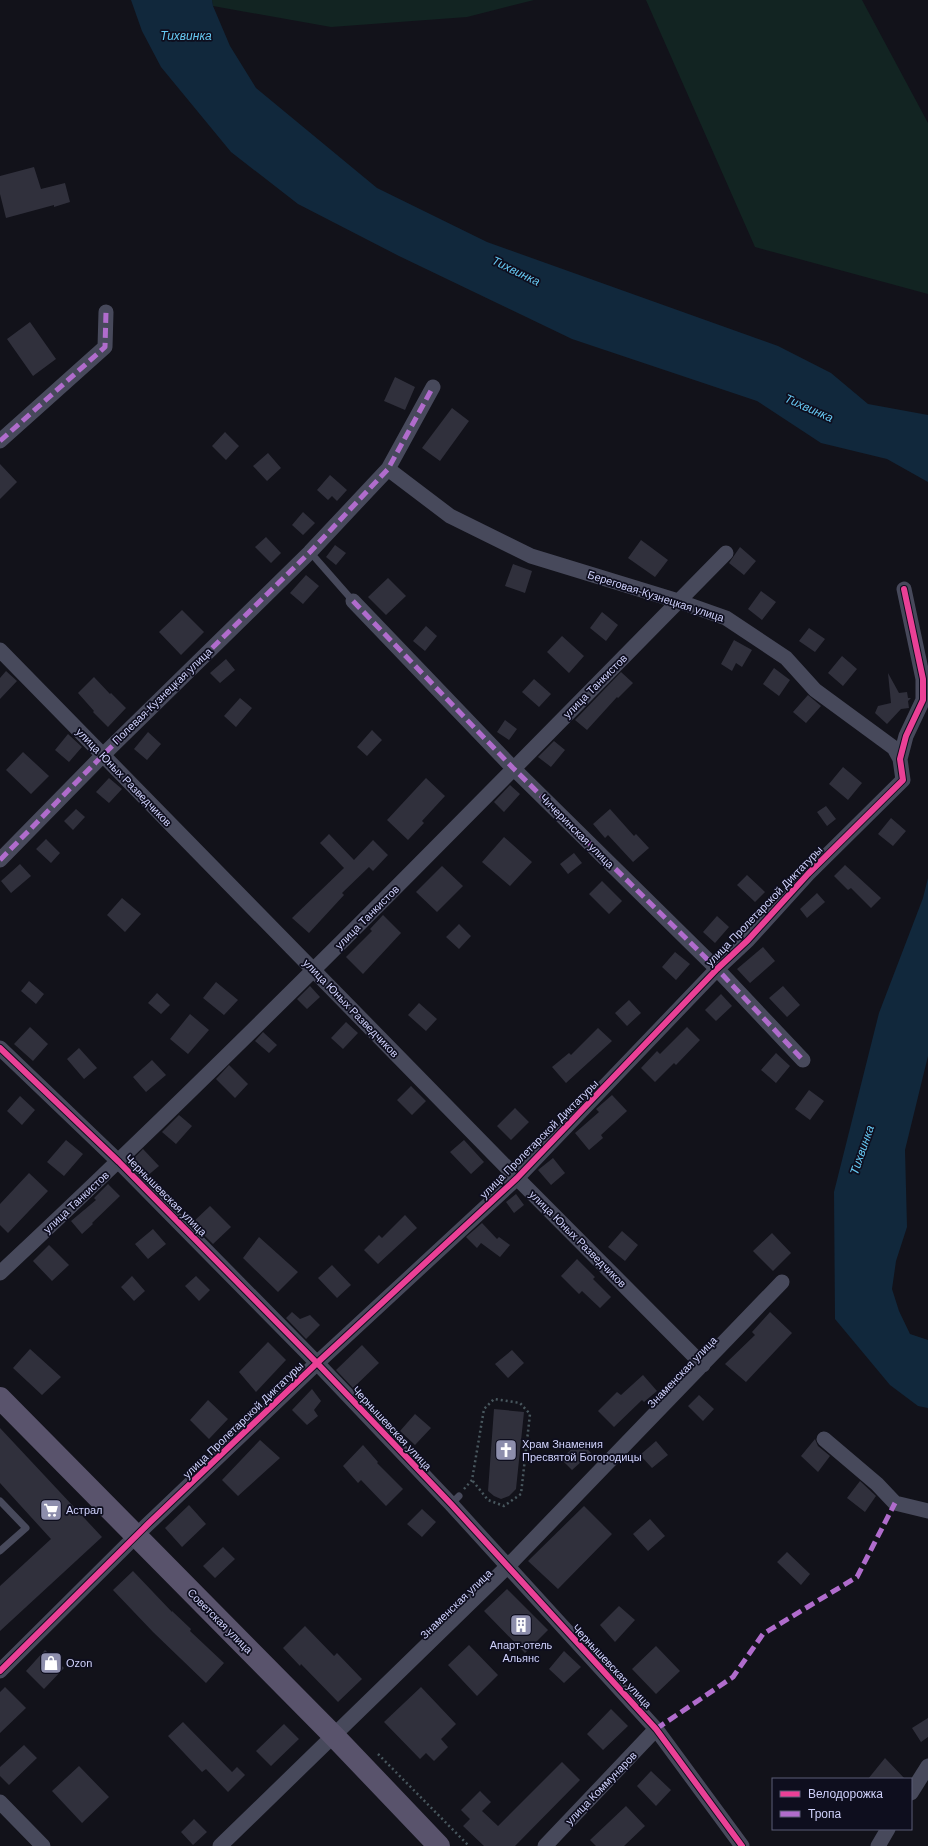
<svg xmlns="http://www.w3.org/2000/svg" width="928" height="1846" font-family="Arial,sans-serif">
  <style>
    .green { fill: #122422 }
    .water { fill: #11283c }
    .building { fill: #30303c }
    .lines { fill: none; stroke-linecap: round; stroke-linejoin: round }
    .path { stroke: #48575e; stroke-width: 2.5; stroke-dasharray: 2 3; stroke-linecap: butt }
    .lane { stroke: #47495b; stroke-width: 7 }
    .street { stroke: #47495b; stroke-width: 15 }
    .primary { stroke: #59536c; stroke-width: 22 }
    .quiet { stroke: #b06ccc; stroke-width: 5; stroke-dasharray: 10 5; stroke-linecap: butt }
    .cycleway-casing { stroke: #0e0e1e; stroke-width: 8 }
    .cycleway { stroke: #ea4096; stroke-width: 6 }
    .labels { text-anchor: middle; stroke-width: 3.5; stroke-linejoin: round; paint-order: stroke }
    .street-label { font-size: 11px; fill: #cfd1fb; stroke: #0e0e1e }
    .poi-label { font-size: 11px; fill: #cfd1fb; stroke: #0e0e1e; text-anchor: start }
    .water-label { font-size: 12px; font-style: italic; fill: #66c8f2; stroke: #0e0e1e }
  </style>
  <rect width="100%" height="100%" fill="#12121a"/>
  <path class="green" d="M212 0H534L467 17 331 27 213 6Z
    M646 0H862L928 123V294L755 247Z"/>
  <path class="water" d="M131 0H212L213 6 230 46 256 88 377 188 487 242 778 346 831 373 868 404 928 415V482L887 459 821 443 757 401 572 339 399 256 298 204 231 152 161 67 142 31Z
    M928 878V1056L905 1150 907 1227 896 1261 892 1289 899 1311 910 1334 928 1340V1408L918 1406 890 1385 835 1319 834 1192 879 1013 923 898Z"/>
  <path class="building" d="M34 167 41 189 65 183 70 202 54 207V205L6 218 0 194V176Z
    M30 322 56 359 33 376 7 339Z
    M395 377 415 387 405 410 384 401Z
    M452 408 469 421 440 461 422 448Z
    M225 432 239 446 226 460 212 446Z
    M268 453 281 468 267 481 253 466Z
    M0 464 17 482 0 499Z
    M330 475 347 490 337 501 332 496 328 500 317 490Z
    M303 512 315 523 303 535 292 525Z
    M266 537 281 553 271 563 255 547Z
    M641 540 668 560 655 577 628 558Z
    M335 545 346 553 336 565 326 557Z
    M740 547 756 561 744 575 729 563Z
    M513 564 532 571 525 593 505 586Z
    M306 575 319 586 303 604 290 593Z
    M388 578 406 596 386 615 368 597Z
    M761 591 776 602 762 620 748 609Z
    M182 610 204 632 181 655 159 632Z
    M602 612 618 625 606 641 590 628Z
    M426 626 437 636 425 651 413 641Z
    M809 628 825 639 815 652 799 641Z
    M562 636 584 656 569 673 547 652Z
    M734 640 752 650 742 667 736 663 732 671 721 664Z
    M842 656 857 669 843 686 828 673Z
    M226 659 235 670 220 683 210 673Z
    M774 668 790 680 779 696 763 684Z
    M6 671 17 681 0 699V678Z
    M621 672 633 683 618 698 617 697 587 730 575 720Z
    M888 673 899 693 907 692 908 698H911L908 701 909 708 901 709 887 724 875 713 878 706 891 703Z
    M94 677 110 694 111 693 126 708 108 727 93 712 94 711 78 693Z
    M534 679 551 694 539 707 522 692Z
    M808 695 821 706 806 723 793 712Z
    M240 698 252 708 236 727 224 716Z
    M505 720 517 729 509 740 497 732Z
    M372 730 382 740 367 756 357 747Z
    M148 732 161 744 147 760 134 749Z
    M68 734 82 747 69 762 55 750Z
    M554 741 565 750 551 767 538 757Z
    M23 752 49 776 31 794 6 770Z
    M843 767 862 783 848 800 829 784Z
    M109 778 122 789 109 803 96 792Z
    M426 778 445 796 422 821 424 823 408 840 387 820Z
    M510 785 520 794 504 812 494 802Z
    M826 806 836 819 827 826 817 812Z
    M76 809 85 817 73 830 64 821Z
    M610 809 634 836 636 834 649 848 633 862 608 835 605 838 593 824Z
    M891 818 906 831 893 846 878 834Z
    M329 834 354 860 373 840 388 855 373 871 369 867 342 893 344 895 309 933 292 918 344 868 320 843Z
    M504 837 532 862 510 886 482 862Z
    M46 839 60 853 51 863 36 849Z
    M574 853 582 863 568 874 560 864Z
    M20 864 31 876 11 893 1 881Z
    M845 865 881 898 871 908 851 888 848 890 834 876Z
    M442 866 463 886 437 912 416 892Z
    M747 875 765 892 755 902 737 885Z
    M602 881 622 901 609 914 589 894Z
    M817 893 825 902 807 918 800 909Z
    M122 898 141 914 125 932 107 915Z
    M383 915 401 933 363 974 346 957 372 931 370 929Z
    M717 916 729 927 715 943 703 932Z
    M459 924 471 936 459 949 446 937Z
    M763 947 775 961 750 983 737 969Z
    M675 952 690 964 676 980 662 967Z
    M29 981 44 994 36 1004 21 991Z
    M216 982 238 1000 224 1015 203 998Z
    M310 986 320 997 307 1009 297 999Z
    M783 986 800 1005 787 1017 769 998Z
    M157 993 170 1005 161 1014 148 1003Z
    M721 994 732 1006 716 1021 705 1010Z
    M629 1000 641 1013 627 1026 615 1013Z
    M419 1003 437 1019 426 1031 408 1015Z
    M190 1014 209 1030 188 1054 170 1039Z
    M346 1022 358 1033 343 1049 331 1038Z
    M30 1027 48 1044 33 1061 14 1044Z
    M687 1027 700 1040 676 1065 674 1063 655 1082 641 1068 657 1051 660 1054Z
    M598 1028 612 1041 566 1083 552 1067 569 1053 571 1055Z
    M263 1032 277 1045 269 1053 255 1041Z
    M79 1048 97 1068 84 1079 67 1059Z
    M776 1053 790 1066 776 1083 761 1070Z
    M152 1060 166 1075 146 1092 133 1077Z
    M229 1065 248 1084 235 1098 216 1079Z
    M411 1086 426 1101 412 1115 397 1100Z
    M809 1090 824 1101 810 1120 795 1109Z
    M612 1095 627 1111 601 1135 603 1138 589 1150 575 1133 599 1112 596 1109Z
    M20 1096 35 1110 22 1125 7 1111Z
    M515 1108 529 1122 511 1140 497 1126Z
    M179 1115 192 1126 176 1144 162 1132Z
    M66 1140 83 1154 64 1176 47 1162Z
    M464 1140 484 1162 471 1174 450 1152Z
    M143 1149 159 1166 146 1177 131 1161Z
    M553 1158 565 1173 551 1185 538 1170Z
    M29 1173 48 1191 8 1233 0 1225V1204Z
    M108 1184 120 1196 92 1223 93 1224 82 1234 71 1221 96 1200 94 1198Z
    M516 1194 524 1205 514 1213 506 1202Z
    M210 1206 231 1227 213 1244 192 1223Z
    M405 1215 417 1228 378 1264 364 1250 379 1235 382 1238Z
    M482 1223 497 1239 499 1237 510 1245 500 1257 481 1243 477 1248 466 1237Z
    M153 1229 166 1244 148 1259 135 1244Z
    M622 1231 638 1245 625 1261 608 1247Z
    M772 1233 791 1253 773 1271 753 1251Z
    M259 1237 298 1272 278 1292 243 1258Z
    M49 1245 69 1265 52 1281 33 1261Z
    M577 1259 595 1277 593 1279 611 1297 600 1308 582 1291 579 1294 561 1276Z
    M332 1265 351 1285 337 1298 318 1278Z
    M132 1276 145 1291 134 1301 121 1287Z
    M196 1276 210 1290 199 1301 185 1286Z
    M292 1312 300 1319 310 1315 320 1325 306 1339 286 1318Z
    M770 1312 792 1333 746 1382 725 1364 755 1335 752 1332Z
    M268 1342 286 1360 256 1392 239 1372Z
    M362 1345 379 1363 353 1388 336 1370Z
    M30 1349 61 1377 42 1395 13 1368Z
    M512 1350 524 1363 508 1378 495 1364Z
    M643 1375 657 1391 644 1402 642 1400 614 1427 598 1411 617 1392 621 1395Z
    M312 1389 321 1401 314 1410 318 1416 307 1425 292 1410Z
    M699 1395 714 1409 703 1421 688 1406Z
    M208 1400 228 1419 209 1439 190 1420Z
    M494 1409 524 1412 516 1489 509 1496 501 1499 494 1496 488 1491Z
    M415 1414 431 1428 415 1445 400 1431Z
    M0 1428 102 1537 0 1631V1586L51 1539 0 1483Z
    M815 1439 818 1446 830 1456 818 1472 801 1456Z
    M260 1440 280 1458 238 1496 222 1480Z
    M580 1441 591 1453 572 1470 561 1459Z
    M656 1441 668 1455 652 1468 640 1455Z
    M363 1445 378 1462 377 1463 403 1489 386 1506 361 1480 358 1483 343 1466Z
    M860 1481 876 1496 865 1512 847 1498Z
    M189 1505 206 1524 182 1547 165 1528Z
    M584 1506 612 1534 558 1589 528 1561Z
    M422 1509 436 1522 422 1537 407 1524Z
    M650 1519 665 1536 648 1551 633 1534Z
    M223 1547 235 1559 215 1578 203 1566Z
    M787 1552 810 1574 801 1585 777 1562Z
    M133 1571 172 1612V1611L191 1629 190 1631 224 1663 206 1683 153 1632 113 1590Z
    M507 1589 548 1630 525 1653 484 1611Z
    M619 1606 635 1620 615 1642 600 1625Z
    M305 1626 334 1656 337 1653 362 1679 338 1702 301 1664 300 1666 283 1648Z
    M469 1645 498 1675 477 1696 448 1665Z
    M656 1646 680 1671 656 1694 632 1669Z
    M45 1650 64 1668 44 1689 26 1671Z
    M564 1651 581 1667 564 1683 549 1669Z
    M5 1687 26 1708 0 1733V1692Z
    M421 1687 456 1724 441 1739 448 1747 434 1761 426 1753 420 1759 384 1722Z
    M611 1709 628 1726 603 1750 587 1734Z
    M928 1718V1737L921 1742 912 1728Z
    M183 1722 232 1772 237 1767 245 1775 228 1792 206 1769 202 1772 168 1736Z
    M284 1724 299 1739 271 1766 256 1751Z
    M24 1745 37 1758 9 1785 0 1776V1767Z
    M885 1758 905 1779H868Z
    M562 1762 580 1780 515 1846H484L463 1826 470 1819 461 1810 480 1791 491 1802 482 1811 498 1826Z
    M79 1766 109 1797 82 1823 52 1791Z
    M651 1771 671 1790 656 1806 637 1786Z
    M626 1806 645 1826 624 1846H596L590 1840Z
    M194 1819 207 1832 193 1845 181 1832Z"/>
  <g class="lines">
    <path class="path" d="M464 1489 472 1480 484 1409 494 1399 520 1403 530 1414 521 1494 504 1506 488 1500 472 1480
      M378 1754 469 1846"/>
    <path class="lane" d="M310 552 353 601
      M0 1501 26 1528 0 1551
      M451 1504 459 1496"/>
    <path class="street" d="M0 441 105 347 106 312
      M388 469 450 516 531 556 678 601 726 618 786 658 815 690 894 748 900 759
      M353 601 513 768 717 969 803 1060
      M0 650 517 1178 703 1365
      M0 860 103 755 310 552 388 469 433 387
      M0 1048 119 1162 317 1363 451 1504 656 1729 742 1846
      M0 1273C249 1040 487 796 726 553
      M824 1439 877 1484 895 1503 928 1511
      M0 1671 147 1525 317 1363 517 1178 717 969 748 940 808 874 903 780 900 759 906 736 923 700V679L904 589
      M911 1793 928 1766
      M0 1802 43 1846
      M220 1846 507 1567 782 1282
      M545 1846 656 1729
      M878 1846 888 1829"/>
    <path class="primary" d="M0 1398 334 1736 439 1846"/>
    <path class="quiet" d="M0 441 105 347 106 312
      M353 601 513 768 717 969 803 1060
      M0 860 103 755 310 552 388 469 433 387
      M656 1729 733 1677 763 1634 857 1577 895 1503"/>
    <g class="cycleway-casing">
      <path id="cycleway" d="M0 1048 119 1162 317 1363 451 1504 656 1729 742 1846
        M0 1671 147 1525 317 1363 517 1178 717 969 748 940 808 874 903 780 900 759 906 736 923 700V679L904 589"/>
    </g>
    <use href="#cycleway" class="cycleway"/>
  </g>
  <defs>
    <g id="church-square" transform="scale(1.15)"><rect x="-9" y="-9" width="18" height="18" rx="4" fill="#8d8eac" stroke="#0e0e1e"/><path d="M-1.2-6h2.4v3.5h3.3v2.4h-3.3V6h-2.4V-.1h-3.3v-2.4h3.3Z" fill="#fff"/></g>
    <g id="supermarket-square" transform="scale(1.15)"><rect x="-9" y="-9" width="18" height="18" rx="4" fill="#8d8eac" stroke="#0e0e1e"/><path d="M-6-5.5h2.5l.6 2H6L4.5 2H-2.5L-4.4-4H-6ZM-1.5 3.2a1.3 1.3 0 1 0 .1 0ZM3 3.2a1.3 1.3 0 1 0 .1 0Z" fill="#fff"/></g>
    <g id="building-square" transform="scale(1.15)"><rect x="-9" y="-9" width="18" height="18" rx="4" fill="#8d8eac" stroke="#0e0e1e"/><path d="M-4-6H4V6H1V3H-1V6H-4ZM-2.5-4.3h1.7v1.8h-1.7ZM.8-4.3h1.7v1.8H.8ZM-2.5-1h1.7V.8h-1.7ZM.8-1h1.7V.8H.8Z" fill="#fff"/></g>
    <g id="shop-square" transform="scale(1.15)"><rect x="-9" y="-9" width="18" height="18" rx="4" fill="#8d8eac" stroke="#0e0e1e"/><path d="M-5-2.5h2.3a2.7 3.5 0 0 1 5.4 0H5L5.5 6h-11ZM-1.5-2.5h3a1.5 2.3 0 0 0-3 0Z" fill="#fff"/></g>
  </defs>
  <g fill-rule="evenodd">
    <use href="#church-square" x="506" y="1450"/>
    <use href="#supermarket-square" x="51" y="1510"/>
    <use href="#building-square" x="521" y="1625"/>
    <use href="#shop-square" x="51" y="1663"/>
  </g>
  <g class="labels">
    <g class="street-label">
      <text transform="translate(656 596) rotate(18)" y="4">Береговая-Кузнецкая улица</text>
      <text transform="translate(595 686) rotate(-45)" y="4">улица Танкистов</text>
      <text transform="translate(162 696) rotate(-44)" y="4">Полевая-Кузнецкая улица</text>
      <text transform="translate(124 777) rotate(46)" y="4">улица Юных Разведчиков</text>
      <text transform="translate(577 831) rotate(45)" y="4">Чичеринская улица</text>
      <text transform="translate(764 906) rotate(-46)" y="4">улица Пролетарской Диктатуры</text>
      <text transform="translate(367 917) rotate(-45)" y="4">улица Танкистов</text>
      <text transform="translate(351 1008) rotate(46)" y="4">улица Юных Разведчиков</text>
      <text transform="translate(539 1139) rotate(-45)" y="4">улица Пролетарской Диктатуры</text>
      <text transform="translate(166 1195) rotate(45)" y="4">Чернышевская улица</text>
      <text transform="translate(76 1202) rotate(-43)" y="4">улица Танкистов</text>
      <text transform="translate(578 1239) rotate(45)" y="4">улица Юных Разведчиков</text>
      <text transform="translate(682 1372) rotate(-46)" y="4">Знаменская улица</text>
      <text transform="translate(243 1420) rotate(-44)" y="4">улица Пролетарской Диктатуры</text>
      <text transform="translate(392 1428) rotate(47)" y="4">Чернышевская улица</text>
      <text transform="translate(456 1604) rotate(-44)" y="4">Знаменская улица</text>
      <text transform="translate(220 1621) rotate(45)" y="4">Советская улица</text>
      <text transform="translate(612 1666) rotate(47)" y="4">Чернышевская улица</text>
      <text transform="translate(601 1788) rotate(-46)" y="4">улица Коммунаров</text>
    </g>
    <g class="poi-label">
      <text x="522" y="1448">Храм Знамения<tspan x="522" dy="13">Пресвятой Богородицы</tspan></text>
      <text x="66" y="1514">Астрал</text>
      <text x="521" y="1649" text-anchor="middle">Апарт-отель<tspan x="521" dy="13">Альянс</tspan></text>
      <text x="66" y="1667">Ozon</text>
    </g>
    <g class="water-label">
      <text x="186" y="40">Тихвинка</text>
      <text transform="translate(516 271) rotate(26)" y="4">Тихвинка</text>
      <text transform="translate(809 408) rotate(24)" y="4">Тихвинка</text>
      <text transform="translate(862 1150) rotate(-71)" y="4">Тихвинка</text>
    </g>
  </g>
  <rect x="772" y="1778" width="140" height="52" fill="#0e0e1e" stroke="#5b5c76"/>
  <rect x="780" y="1791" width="20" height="6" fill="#ea4096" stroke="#5b5c76"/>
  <text x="808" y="1798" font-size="12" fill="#cfd1fb">Велодорожка</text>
  <rect x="780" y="1811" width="20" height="6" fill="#b06ccc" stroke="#5b5c76"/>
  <text x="808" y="1818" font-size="12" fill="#cfd1fb">Тропа</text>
</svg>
